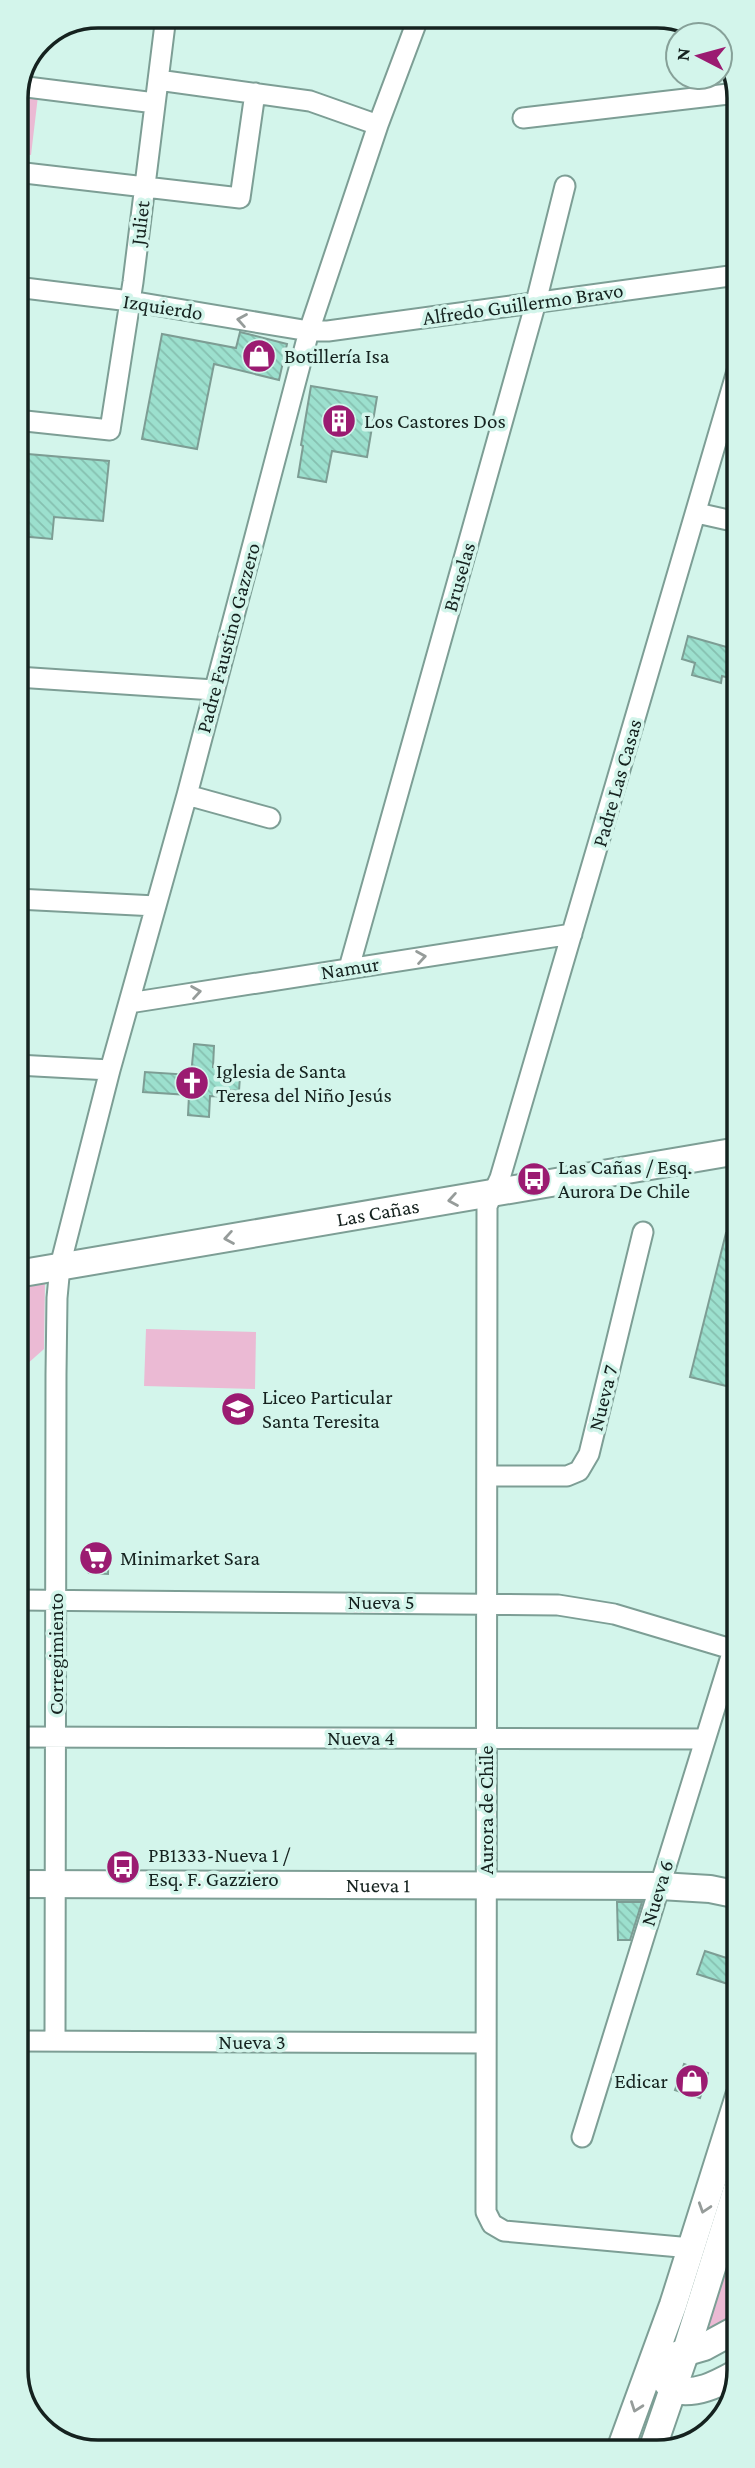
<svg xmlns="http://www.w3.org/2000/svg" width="755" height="2468" font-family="'Crimson Pro',serif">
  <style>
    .green { fill: #ebbad4 }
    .building { fill: url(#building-back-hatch); stroke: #7d9d94; stroke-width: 2 }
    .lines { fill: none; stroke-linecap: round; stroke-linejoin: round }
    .street-casing { stroke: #7d9e95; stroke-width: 23 }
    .secondary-casing { stroke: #7d9e95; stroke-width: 30 }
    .street { stroke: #fff; stroke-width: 19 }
    .secondary { stroke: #fff; stroke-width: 26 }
    .oneway { stroke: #969c9a }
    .labels { text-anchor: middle; stroke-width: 7; stroke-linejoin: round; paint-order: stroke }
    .street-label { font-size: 21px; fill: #15221f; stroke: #d3f5eb }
    .poi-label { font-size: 21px; fill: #15221f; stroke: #d3f5eb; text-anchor: start }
    .rim { fill: none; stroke: #15221f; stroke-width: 3.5 }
  </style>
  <defs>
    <pattern id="building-back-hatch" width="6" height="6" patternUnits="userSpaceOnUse" patternTransform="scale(1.75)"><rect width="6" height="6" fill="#9ce0ce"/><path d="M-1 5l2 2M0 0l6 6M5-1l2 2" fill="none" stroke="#86c0b0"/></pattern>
  </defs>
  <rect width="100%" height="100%" fill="#d3f5eb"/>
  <path class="green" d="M16 92 38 96 31 155 16 153Z
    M45 1281 44 1349 17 1373V1286Z
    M146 1329 256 1332 255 1389 144 1386Z
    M739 2222V2316L701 2338Z"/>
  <path class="building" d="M240 332 287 344 279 380 214 364 197 449 142 439 162 334 236 348Z
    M311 386 377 397 367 457 332 451 326 482 298 477 303 446 301 445Z
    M16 453 109 461 103 521 54 517 52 539 19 536 21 514 16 513Z
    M688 636 737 650V680L722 676 721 683 692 675 695 663 682 659Z
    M194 1044 214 1046 213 1067 232 1069 231 1075 240 1076 239 1091 230 1090V1097L210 1096 209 1117 188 1115 189 1095 143 1092 145 1072 191 1075Z
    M726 1233 738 1236V1389L690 1377Z
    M83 1549 109 1550 108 1574 89 1573 82 1565Z
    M617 1902H642L630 1940H618Z
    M705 1951 739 1962V1972L734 1986 697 1974Z
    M684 2064 708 2073 700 2098 675 2090Z"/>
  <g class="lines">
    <g class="street-casing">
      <path id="street" d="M158 80 310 101 378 125
        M19 86 155 103
        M523 118 737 93
        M16 172 240 198 255 93
        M16 287 130 301 309 331H328L737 275
        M16 420 110 430 133 282 166 16
        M697 513 737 522
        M17 677 214 690
        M187 795 270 818
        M17 899 156 906
        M349 968 536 302 565 186
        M129 1003 572 934
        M17 1065 110 1070
        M487 1476H567L579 1471 589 1454 643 1232
        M18 1600 558 1605 614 1614 738 1651
        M18 1737 705 1739
        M18 2041 485 2043
        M55 2041 56 1374 57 1298 60 1266 110 1070 187 795 309 331 378 125 419 16
        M582 2137 733 1650
        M691 2248 504 2231 492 2224 486 2212 487 1206 500 1178 737 371"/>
    </g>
    <g class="secondary-casing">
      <g id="secondary">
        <path id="s1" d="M17 1274 738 1151"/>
        <path id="s2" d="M18 1884 660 1886 710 1889 739 1895"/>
        <path d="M673 2356 704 2347 739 2328"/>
        <path d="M663 2378 673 2390C699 2395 717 2384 739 2372"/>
        <path d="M620 2450 673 2305 739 2096"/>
        <path d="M652 2450 686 2351 739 2182"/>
      </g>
    </g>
    <use href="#street" class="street"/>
    <use href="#secondary" class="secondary"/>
  </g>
  <defs><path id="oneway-chevron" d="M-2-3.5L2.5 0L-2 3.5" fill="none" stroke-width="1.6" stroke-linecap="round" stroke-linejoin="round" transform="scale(1.75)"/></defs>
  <g class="oneway">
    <use href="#oneway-chevron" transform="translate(242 320) rotate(-170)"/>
    <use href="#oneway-chevron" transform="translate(421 957) rotate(-9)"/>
    <use href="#oneway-chevron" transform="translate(196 992) rotate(-9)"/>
    <use href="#oneway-chevron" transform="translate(453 1200) rotate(170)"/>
    <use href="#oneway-chevron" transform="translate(229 1238) rotate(170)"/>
    <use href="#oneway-chevron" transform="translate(704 2208) rotate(108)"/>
    <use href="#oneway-chevron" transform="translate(636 2407) rotate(110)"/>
  </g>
  <defs>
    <g id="shop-disc" transform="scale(1.75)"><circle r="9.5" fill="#9b1b71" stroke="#d3f5eb"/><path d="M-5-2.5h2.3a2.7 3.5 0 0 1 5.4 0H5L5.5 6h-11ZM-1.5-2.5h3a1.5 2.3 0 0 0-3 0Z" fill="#fff"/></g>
    <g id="building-disc" transform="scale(1.75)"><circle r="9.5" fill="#9b1b71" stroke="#d3f5eb"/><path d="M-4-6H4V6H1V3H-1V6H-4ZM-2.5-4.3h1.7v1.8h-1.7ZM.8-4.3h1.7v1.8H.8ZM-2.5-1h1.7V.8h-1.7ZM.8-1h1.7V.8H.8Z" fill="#fff"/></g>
    <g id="church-disc" transform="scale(1.75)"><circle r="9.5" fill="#9b1b71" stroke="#d3f5eb"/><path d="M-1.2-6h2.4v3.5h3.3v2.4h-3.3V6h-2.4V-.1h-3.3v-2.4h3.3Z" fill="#fff"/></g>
    <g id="bus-disc" transform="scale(1.75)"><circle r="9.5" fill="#9b1b71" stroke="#d3f5eb"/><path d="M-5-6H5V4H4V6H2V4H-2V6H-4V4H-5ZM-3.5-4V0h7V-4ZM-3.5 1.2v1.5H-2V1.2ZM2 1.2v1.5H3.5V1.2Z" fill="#fff"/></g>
    <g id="school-disc" transform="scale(1.75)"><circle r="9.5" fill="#9b1b71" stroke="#d3f5eb"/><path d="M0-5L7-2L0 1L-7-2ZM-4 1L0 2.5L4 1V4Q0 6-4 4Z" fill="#fff"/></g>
    <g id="supermarket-disc" transform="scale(1.75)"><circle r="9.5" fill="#9b1b71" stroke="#d3f5eb"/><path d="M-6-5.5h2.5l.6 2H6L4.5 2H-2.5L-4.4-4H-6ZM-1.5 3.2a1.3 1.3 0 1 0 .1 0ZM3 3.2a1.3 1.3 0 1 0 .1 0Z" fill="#fff"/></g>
  </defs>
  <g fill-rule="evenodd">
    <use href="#shop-disc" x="259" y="356"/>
    <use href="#building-disc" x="339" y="421"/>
    <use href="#church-disc" x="192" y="1083"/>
    <use href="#bus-disc" x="534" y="1179"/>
    <use href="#school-disc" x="238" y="1409"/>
    <use href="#supermarket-disc" x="96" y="1558"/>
    <use href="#bus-disc" x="123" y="1867"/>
    <use href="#shop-disc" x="692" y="2081"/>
  </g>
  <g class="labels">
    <g class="street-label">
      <text transform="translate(140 223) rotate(-83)" y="7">Juliet</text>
      <text transform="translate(523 304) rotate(-8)" y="7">Alfredo Guillermo Bravo</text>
      <text transform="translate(163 307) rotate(9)" y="7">Izquierdo</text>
      <text transform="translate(459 577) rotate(-74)" y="7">Bruselas</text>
      <text transform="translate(228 638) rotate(-75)" y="7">Padre Faustino Gazzero</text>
      <text transform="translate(617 783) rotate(-74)" y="7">Padre Las Casas</text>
      <text transform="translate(350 968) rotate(-9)" y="7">Namur</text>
      <text dy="7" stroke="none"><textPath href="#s1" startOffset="366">Las Cañas</textPath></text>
      <text transform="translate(603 1398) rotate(-76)" y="7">Nueva 7</text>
      <text x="381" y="1609">Nueva 5</text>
      <text transform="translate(56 1654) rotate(-90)" y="7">Corregimiento</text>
      <text x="361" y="1745">Nueva 4</text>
      <text transform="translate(486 1810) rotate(-90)" y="7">Aurora de Chile</text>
      <text dy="7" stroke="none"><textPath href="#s2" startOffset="360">Nueva 1</textPath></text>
      <text transform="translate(657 1893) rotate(-73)" y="7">Nueva 6</text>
      <text x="252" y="2049">Nueva 3</text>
    </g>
    <g class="poi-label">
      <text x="284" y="363">Botillería Isa</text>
      <text x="364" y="428">Los Castores Dos</text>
      <text x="216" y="1078">Iglesia de Santa<tspan x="216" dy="24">Teresa del Niño Jesús</tspan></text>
      <text x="558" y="1174">Las Cañas / Esq.<tspan x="558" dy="24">Aurora De Chile</tspan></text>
      <text x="262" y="1404">Liceo Particular<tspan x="262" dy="24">Santa Teresita</tspan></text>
      <text x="120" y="1565">Minimarket Sara</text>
      <text x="148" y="1862">PB1333-Nueva 1 /<tspan x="148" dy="24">Esq. F. Gazziero</tspan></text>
      <text x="668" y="2088" text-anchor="end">Edicar</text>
    </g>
  </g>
  <path d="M0 0H755V2468H0ZM98 28H657A70 70 0 0 1 727 98V2370A70 70 0 0 1 657 2440H98A70 70 0 0 1 28 2370V98A70 70 0 0 1 98 28Z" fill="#d3f5eb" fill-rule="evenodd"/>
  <path class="rim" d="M98 28H657A70 70 0 0 1 727 98V2370A70 70 0 0 1 657 2440H98A70 70 0 0 1 28 2370V98A70 70 0 0 1 98 28Z"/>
  <g transform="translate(699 56) rotate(276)"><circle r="33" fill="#d3f5eb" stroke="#87a199" stroke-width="2"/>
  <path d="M0-5L12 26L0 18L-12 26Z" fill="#9b1b71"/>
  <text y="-10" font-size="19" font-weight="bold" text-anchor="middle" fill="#15221f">N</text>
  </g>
</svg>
